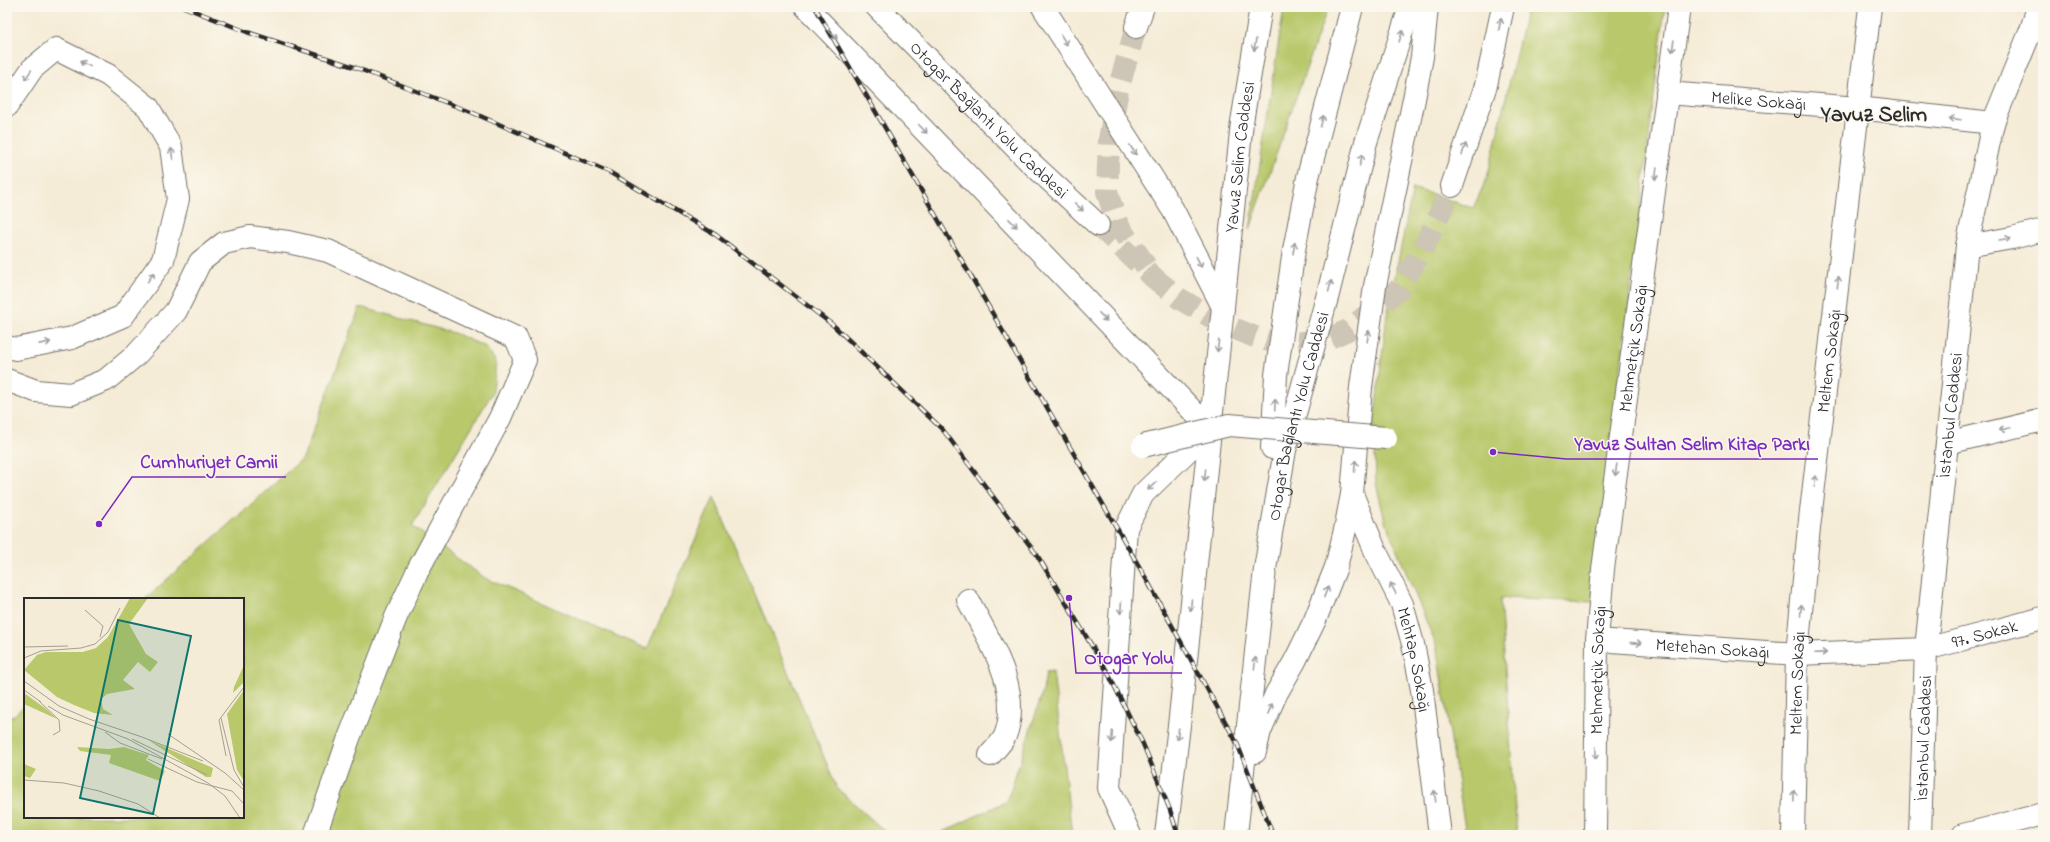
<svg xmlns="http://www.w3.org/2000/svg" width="2050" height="842" font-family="'Indie Flower',sans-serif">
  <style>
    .green { fill: #b8c86b; stroke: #727a4b }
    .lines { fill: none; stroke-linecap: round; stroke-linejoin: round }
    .minor-tunnel { stroke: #cdc5b5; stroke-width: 22; stroke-dasharray: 22 11; stroke-linecap: butt }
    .major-tunnel { stroke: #cdc5b5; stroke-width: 22; stroke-dasharray: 22 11; stroke-linecap: butt }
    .minor-casing { stroke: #726f67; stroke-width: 24 }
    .major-casing { stroke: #726f67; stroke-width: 24 }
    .highway-casing { stroke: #726f67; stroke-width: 24 }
    .minor { stroke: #fff; stroke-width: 22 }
    .major { stroke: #fff; stroke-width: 22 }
    .highway { stroke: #fff; stroke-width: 22 }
    .rail-casing { stroke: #2b2b2b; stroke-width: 4.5 }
    .rail { stroke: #fbf7ec; stroke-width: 3; stroke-dasharray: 9; stroke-linecap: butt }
    .minor-bridge-casing { stroke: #726f67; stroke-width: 24; stroke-linecap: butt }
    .minor-bridge { stroke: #fff; stroke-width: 22 }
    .oneway { stroke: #a0a0a0 }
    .labels { text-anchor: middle; stroke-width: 3; stroke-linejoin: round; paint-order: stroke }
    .street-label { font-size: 18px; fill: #2b2b2b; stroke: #fbf7ec }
    .district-label { font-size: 22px; font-weight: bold; fill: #2b2b2b; stroke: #fbf7ec }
    .inset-road { fill: none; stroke: #a49f92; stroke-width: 1 }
    .view { fill: #0f766e; fill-opacity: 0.15; stroke: #0f766e; stroke-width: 2 }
    .inset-edge { fill: none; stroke: #2b2b2b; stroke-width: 2 }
    .leader { fill: none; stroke: #7b2cbf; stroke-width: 1.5 }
    .callout-dot { fill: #7b2cbf; stroke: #fbf7ec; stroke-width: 1.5 }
    .callout-label { font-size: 19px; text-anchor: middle; font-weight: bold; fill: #7b2cbf; stroke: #fbf7ec; stroke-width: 3; stroke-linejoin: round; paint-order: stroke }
  </style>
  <rect width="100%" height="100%" fill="#fbf7ec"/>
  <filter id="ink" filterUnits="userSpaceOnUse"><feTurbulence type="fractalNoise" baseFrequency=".025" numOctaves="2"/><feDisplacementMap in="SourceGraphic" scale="8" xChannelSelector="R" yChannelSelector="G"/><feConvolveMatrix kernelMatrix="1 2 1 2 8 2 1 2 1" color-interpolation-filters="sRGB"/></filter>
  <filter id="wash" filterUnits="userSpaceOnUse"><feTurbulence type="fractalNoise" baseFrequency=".012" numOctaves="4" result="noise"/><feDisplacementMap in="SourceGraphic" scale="16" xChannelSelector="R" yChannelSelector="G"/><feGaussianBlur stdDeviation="0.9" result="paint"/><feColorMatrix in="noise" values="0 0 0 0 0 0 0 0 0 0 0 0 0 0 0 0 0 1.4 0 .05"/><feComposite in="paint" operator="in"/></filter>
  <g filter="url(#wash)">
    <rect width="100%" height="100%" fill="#f5ecd7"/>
    <path class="green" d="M1284 7H1328L1250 229Z
      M1527 7H1665L1592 602 1500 598 1517 835H1466L1436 645 1385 521 1376 484 1374 421 1387 315 1413 188 1473 208 1487 178Z
      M360 307 454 333 486 347 496 362 493 392 412 526 485 578 647 649 714 497 837 788 889 835H7V714L12 717 25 705V817H243V599H145L303 458Z
      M1053 671 1072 835H936L1007 801 1043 691 1046 672Z"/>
  </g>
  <g filter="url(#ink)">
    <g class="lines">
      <path class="minor-tunnel" d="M1098 225 1154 278"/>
      <path class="major-tunnel" d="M1136 27 1118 90 1109 140 1107 192 1118 225 1154 278 1180 299 1221 323 1255 337 1280 344 1325 340 1348 330 1399 289 1426 243 1452 186"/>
      <g class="minor-casing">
        <g id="minor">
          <path d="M806 7 1210 429 1143 494 1126 528 1109 788 1130 835"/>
          <path id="s1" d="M877 7 1030 162 1098 225"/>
          <path d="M1043 7 1173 210 1223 307"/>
          <path id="s2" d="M1667 93 1858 108 1993 123"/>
          <path d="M7 106 32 69 56 49 108 75 148 107 171 147 178 199 163 260 123 316 72 338 16 349 7 347"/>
          <path d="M1967 246 2012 238 2043 230"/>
          <path d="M7 380 36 391 71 394 106 380 136 355 176 311 200 262 224 243 250 237 288 242 328 251 516 338 525 360 500 418 419 568 396 617 349 738 315 835"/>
          <path d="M1947 443 2043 420"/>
          <path id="s3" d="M1352 494 1375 550 1402 604 1413 644 1422 690 1440 835"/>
          <path d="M968 600C989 640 1023 690 1005 736 1002 743 994 750 990 755"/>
          <path id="s4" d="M1597 640 1797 654 1926 649 2043 618"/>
          <path id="s5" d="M1595 835 1597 640 1603 569 1679 7"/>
          <path id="s6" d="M1793 835 1797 654 1808 537 1870 7"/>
          <path d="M1963 835 2043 814"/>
        </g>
      </g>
      <g class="major-casing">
        <g id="major">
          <path d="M1136 27 1143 7"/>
          <path d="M1452 186 1486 85 1503 7"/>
          <path id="s7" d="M1223 307 1242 122 1261 7"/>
          <path d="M1272 448 1276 375 1294 250 1308 177 1352 7"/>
          <path d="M1255 752 1260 731 1276 694 1295 661 1315 620 1336 567 1345 530 1352 494 1361 387 1375 286 1414 99 1422 57 1427 7"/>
          <path id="s8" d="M1236 835 1265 569 1285 450 1328 294 1366 142 1410 7"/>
          <path id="s9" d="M1920 835 1926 649 1967 246 1993 123 2031 30 2038 7"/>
        </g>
      </g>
      <g class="highway-casing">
        <path id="highway" d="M1166 835 1180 717 1223 307"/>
      </g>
      <use href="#minor" class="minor"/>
      <use href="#major" class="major"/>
      <use href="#highway" class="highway"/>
      <g class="rail-casing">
        <path id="rail" d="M184 7 247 32 354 67 471 112 609 172 716 235 834 326 943 430 1037 555 1107 671 1143 744 1170 810 1178 835
          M815 7 1144 575 1237 743 1273 835"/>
      </g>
      <use href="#rail" class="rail"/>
      <g class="minor-bridge-casing">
        <path id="minor-bridge" d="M1143 446 1229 425 1386 438"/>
      </g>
      <use href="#minor-bridge" class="minor-bridge"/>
    </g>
    <defs><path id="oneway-shaft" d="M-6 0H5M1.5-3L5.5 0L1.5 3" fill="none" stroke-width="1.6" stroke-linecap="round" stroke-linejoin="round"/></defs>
    <g class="oneway">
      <use href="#oneway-shaft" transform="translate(1500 24) rotate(-78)"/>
      <use href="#oneway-shaft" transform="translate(833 35) rotate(46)"/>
      <use href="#oneway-shaft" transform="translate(1401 36) rotate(-72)"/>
      <use href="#oneway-shaft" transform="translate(1064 40) rotate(58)"/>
      <use href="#oneway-shaft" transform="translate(1255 45) rotate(99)"/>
      <use href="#oneway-shaft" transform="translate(1673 46) rotate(98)"/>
      <use href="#oneway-shaft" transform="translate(85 64) rotate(-154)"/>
      <use href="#oneway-shaft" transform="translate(28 75) rotate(124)"/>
      <use href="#oneway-shaft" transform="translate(1955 119) rotate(-173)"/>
      <use href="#oneway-shaft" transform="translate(1322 121) rotate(-76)"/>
      <use href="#oneway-shaft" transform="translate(923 129) rotate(46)"/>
      <use href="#oneway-shaft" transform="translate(1464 149) rotate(-71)"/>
      <use href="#oneway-shaft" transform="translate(1133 150) rotate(57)"/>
      <use href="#oneway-shaft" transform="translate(172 154) rotate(-98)"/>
      <use href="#oneway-shaft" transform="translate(1361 160) rotate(-76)"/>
      <use href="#oneway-shaft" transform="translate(1656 174) rotate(98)"/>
      <use href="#oneway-shaft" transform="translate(1079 207) rotate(43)"/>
      <use href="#oneway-shaft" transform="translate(1013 223) rotate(46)"/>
      <use href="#oneway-shaft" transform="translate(2005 239) rotate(-9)"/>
      <use href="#oneway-shaft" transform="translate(1294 248) rotate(-80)"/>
      <use href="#oneway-shaft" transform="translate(1199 262) rotate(63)"/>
      <use href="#oneway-shaft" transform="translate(151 277) rotate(-54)"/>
      <use href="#oneway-shaft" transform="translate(1838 282) rotate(-83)"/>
      <use href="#oneway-shaft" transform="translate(1330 286) rotate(-76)"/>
      <use href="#oneway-shaft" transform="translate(1103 317) rotate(46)"/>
      <use href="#oneway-shaft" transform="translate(1368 336) rotate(-82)"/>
      <use href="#oneway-shaft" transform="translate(45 343) rotate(-11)"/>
      <use href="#oneway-shaft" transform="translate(1218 346) rotate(96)"/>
      <use href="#oneway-shaft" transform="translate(1275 405) rotate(-87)"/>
      <use href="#oneway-shaft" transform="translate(2005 429) rotate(166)"/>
      <use href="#oneway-shaft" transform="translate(1355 466) rotate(-85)"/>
      <use href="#oneway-shaft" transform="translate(1616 470) rotate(98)"/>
      <use href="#oneway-shaft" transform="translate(1205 475) rotate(96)"/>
      <use href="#oneway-shaft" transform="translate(1815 481) rotate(-83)"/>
      <use href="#oneway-shaft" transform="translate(1152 486) rotate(136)"/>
      <use href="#oneway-shaft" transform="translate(1393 588) rotate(-117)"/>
      <use href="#oneway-shaft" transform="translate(1326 592) rotate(-69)"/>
      <use href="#oneway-shaft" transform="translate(1191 605) rotate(95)"/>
      <use href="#oneway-shaft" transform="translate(1121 608) rotate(94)"/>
      <use href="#oneway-shaft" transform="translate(1801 610) rotate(-85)"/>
      <use href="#oneway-shaft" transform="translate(1636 643) rotate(4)"/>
      <use href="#oneway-shaft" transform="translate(1821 653) rotate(-2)"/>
      <use href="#oneway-shaft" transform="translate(1255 663) rotate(-84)"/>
      <use href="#oneway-shaft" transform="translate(1270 709) rotate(-68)"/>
      <use href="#oneway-shaft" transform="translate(1178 734) rotate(97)"/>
      <use href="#oneway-shaft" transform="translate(1112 737) rotate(94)"/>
      <use href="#oneway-shaft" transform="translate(1596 753) rotate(90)"/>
      <use href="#oneway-shaft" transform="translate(1435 796) rotate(-97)"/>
      <use href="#oneway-shaft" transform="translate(1794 796) rotate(-89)"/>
    </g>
  </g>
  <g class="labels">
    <g class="street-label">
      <text dy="6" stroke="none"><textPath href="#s2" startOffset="92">Melike Sokağı</textPath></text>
      <text dy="6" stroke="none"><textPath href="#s1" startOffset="159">Otogar Bağlantı Yolu Caddesi</textPath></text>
      <text dy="6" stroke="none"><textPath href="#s7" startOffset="151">Yavuz Selim Caddesi</textPath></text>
      <text dy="6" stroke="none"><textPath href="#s5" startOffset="489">Mehmetçik Sokağı</textPath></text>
      <text dy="6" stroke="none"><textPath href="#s6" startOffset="476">Meltem Sokağı</textPath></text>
      <text dy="6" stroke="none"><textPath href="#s8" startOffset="424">Otogar Bağlantı Yolu Caddesi</textPath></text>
      <text dy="6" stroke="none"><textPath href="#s9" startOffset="421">İstanbul Caddesi</textPath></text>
      <text dy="6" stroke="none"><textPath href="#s4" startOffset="390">97. Sokak</textPath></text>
      <text dy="6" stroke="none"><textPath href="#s4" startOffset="116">Metehan Sokağı</textPath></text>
      <text dy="6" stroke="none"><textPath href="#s3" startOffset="178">Mehtap Sokağı</textPath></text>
      <text dy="6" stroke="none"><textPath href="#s5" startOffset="165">Mehmetçik Sokağı</textPath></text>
      <text dy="6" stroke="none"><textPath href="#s6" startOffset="152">Meltem Sokağı</textPath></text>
      <text dy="6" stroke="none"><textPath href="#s9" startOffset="97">İstanbul Caddesi</textPath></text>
    </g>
    <g class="district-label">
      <text x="1874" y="121">Yavuz Selim</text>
    </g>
  </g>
  <g transform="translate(24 598)">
    <rect width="220" height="220" fill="#f5ecd7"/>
    <path d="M106 0H124L105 26 122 56 134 64 126 74 114 64 99 82 111 91 83 96 77 101 79 111 89 117 70 115 50 107 33 99 0 72 13 57 22 54H59L72 50 84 39ZM220 67V84L209 95 210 89ZM220 92V183L213 172 203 116ZM0 95 21 110 33 121 0 106ZM124 142 189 170 187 179H182ZM53 149 85 151 100 149 125 157 122 162 141 173 136 183 85 165 87 157 56 153ZM0 166 12 171 6 180 0 178Z" fill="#b8c86b"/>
    <path class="inset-road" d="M61 12 79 28 76 39M0 49 44 48M0 60 17 53 57 50 71 46 84 34 96 10M0 83 35 108 65 121 118 139M0 92 17 104M15 103 35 122 36 133 29 137M24 108 39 117M39 117 104 141 184 185 201 198 216 220M197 120 210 172 220 189M81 134 96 145 138 161M144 136 201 175 220 192M118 139 179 163M108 141 183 177M202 158 195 122 220 89M124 161 173 184 208 193 220 206M0 182 40 185 75 193 114 206 136 220"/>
    <path class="view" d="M94 22 167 38 129 216 56 200Z"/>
    <rect width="220" height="220" class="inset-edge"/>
  </g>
  <path class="leader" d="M1493 452L1566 459H1818M99 524L132 477H286M1069 598L1076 673H1182"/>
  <g class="callout-dot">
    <circle cx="1493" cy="452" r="4"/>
    <circle cx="99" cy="524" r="4"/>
    <circle cx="1069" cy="598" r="4"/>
  </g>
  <g class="callout-label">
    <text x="1692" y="450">Yavuz Sultan Selim Kitap Parkı</text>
    <text x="209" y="468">Cumhuriyet Camii</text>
    <text x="1129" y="664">Otogar Yolu</text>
  </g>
  <rect width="2050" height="842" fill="none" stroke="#fbf7ec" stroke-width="24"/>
</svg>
